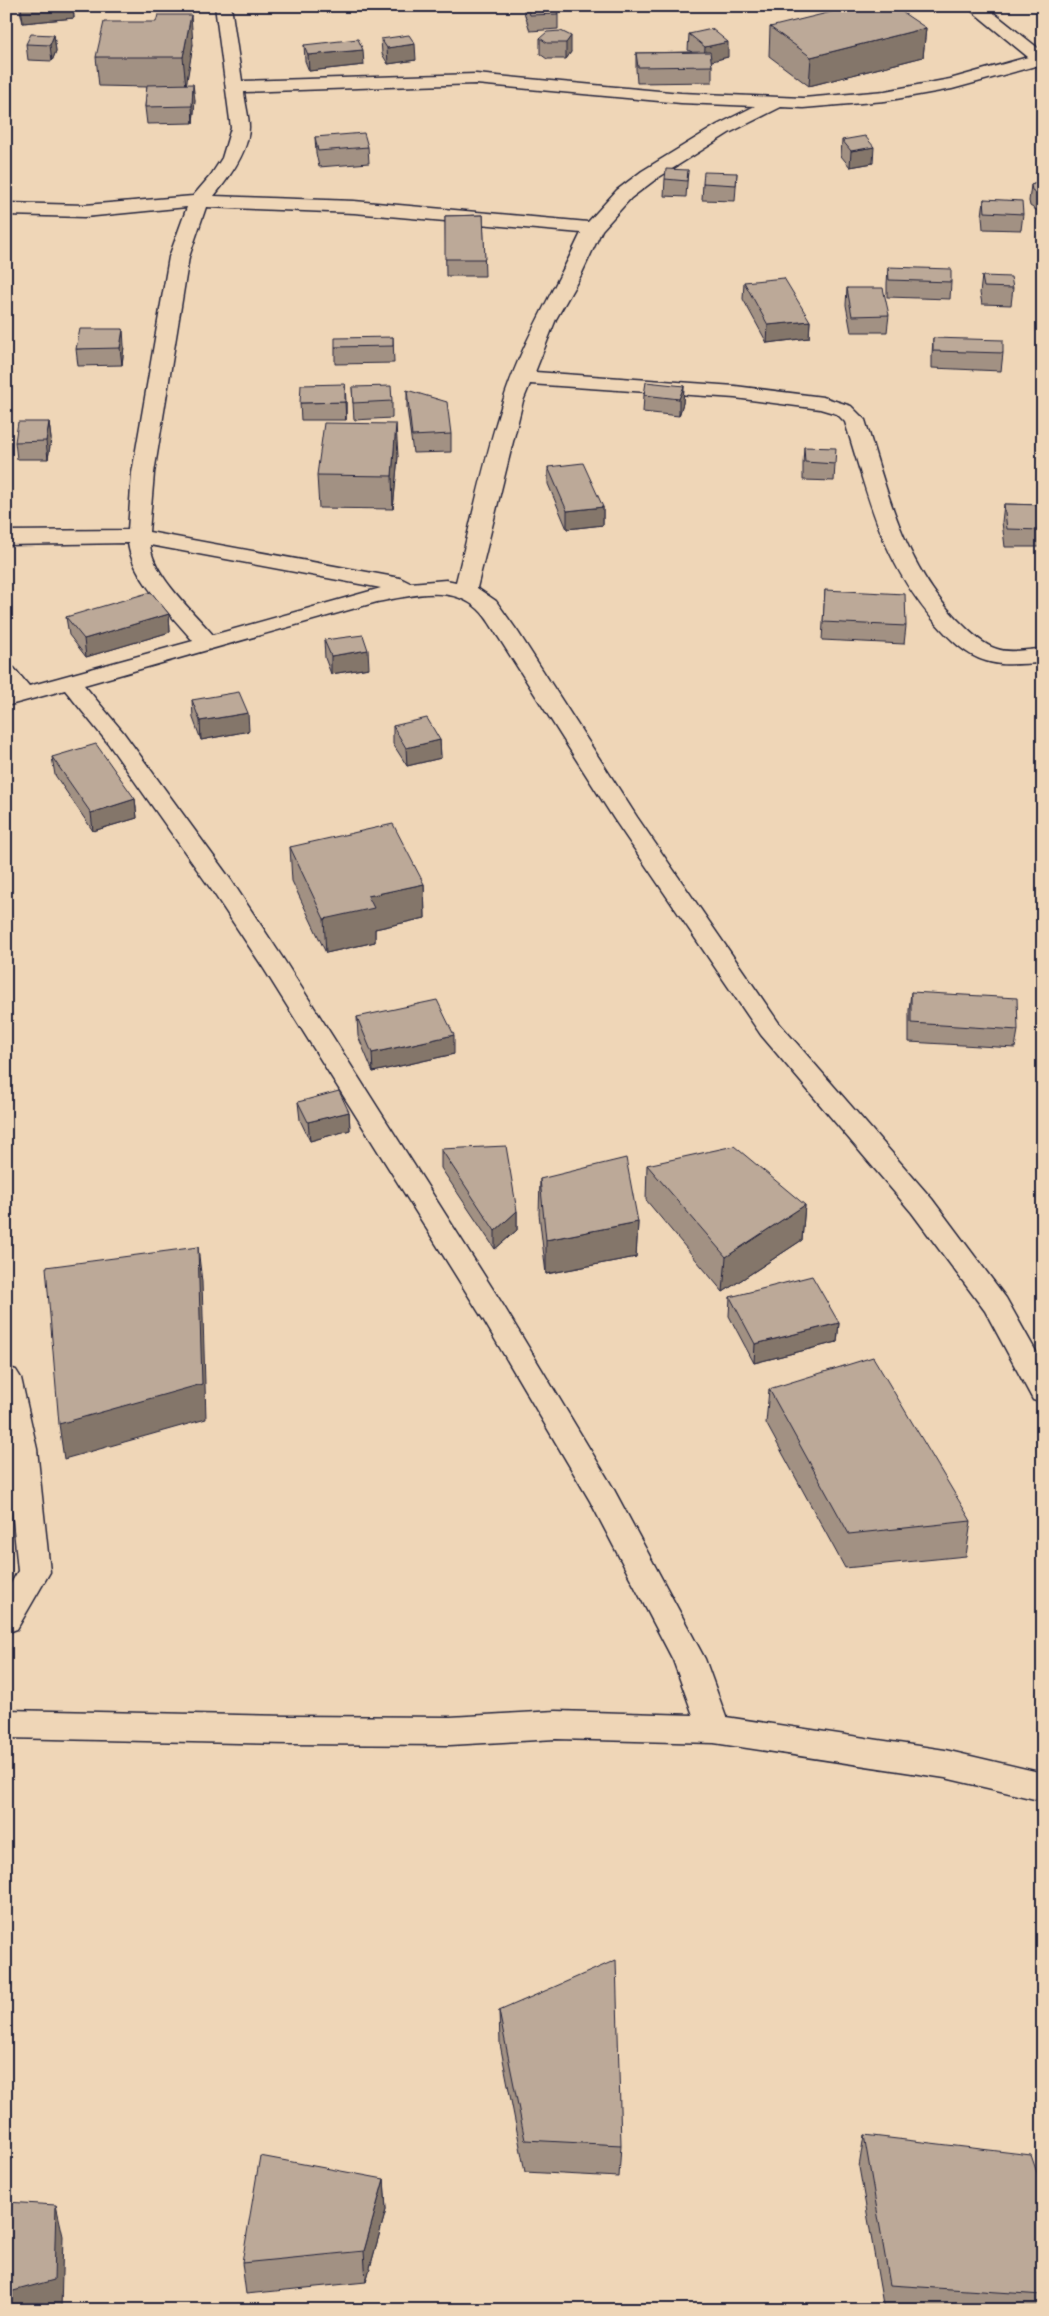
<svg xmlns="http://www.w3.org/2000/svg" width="1049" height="2316" font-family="Delius,sans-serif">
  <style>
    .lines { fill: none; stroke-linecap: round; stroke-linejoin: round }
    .street-casing { stroke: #22223b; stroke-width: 3 }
    .street { fill: #efd6b7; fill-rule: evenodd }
    .wall { fill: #a29183; stroke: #22223b }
    .shaded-wall { fill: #84766a; stroke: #22223b }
    .building { fill: #bca998; stroke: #22223b }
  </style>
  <rect width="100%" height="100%" fill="#efd6b7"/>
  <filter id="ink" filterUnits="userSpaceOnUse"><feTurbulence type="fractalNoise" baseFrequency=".02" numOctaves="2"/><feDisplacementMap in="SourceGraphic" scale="10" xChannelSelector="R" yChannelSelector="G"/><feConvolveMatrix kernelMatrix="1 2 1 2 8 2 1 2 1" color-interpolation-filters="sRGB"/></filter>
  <g filter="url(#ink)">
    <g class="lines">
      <g class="street-casing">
        <path id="street" d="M215 6H231L242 81 476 74 681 93 803 98 885 91 950 79 1028 57 966 6H985L1043 52V66L1039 65 952 89 885 101 803 108 781 107 729 133 656 179 631 198 602 230 581 275 556 319 535 372 735 386 823 397 851 406 865 420C888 493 905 570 963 625 973 635 984 645 997 649 1010 654 1029 649 1043 649V663C1024 663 1004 667 986 661 965 655 949 638 935 622 881 560 869 498 845 422L837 414 820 409 735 398 530 384 523 401 477 588 496 601 518 632 637 817 779 1023 932 1199 1006 1298 1043 1364V1403L1033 1400 985 1311 912 1213 761 1035 614 819 499 638C493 629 487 617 478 609 450 584 411 596 377 602L84 685 123 732 231 880 284 960 503 1305 612 1486 705 1659 726 1717 945 1750 1043 1773V1801L945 1778 714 1743 556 1739 450 1745 289 1744 6 1738V1710L289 1716 450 1717 556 1711 693 1715 673 1660 590 1501 483 1319 264 969 213 892 107 742 65 690 6 706V692L9 691 6 688V666L14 668 29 686 193 641C171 614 132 578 128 543L6 545V531L128 530 132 473 169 257 187 207 85 217 6 215V203L85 205 193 196 211 175 222 158 231 128ZM476 84 681 103 755 106 717 125 642 171 617 190 588 222 354 201 214 196C229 178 249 151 249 127 249 116 245 103 244 92ZM206 207 354 213 581 233C555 289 522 342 503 401 484 459 471 523 456 582L446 580 410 583 400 578 149 532 154 473 189 257ZM150 545 381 588 213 635C193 611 153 576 150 545Z
          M6 1367 16 1370 21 1378 37 1449 50 1572 17 1629 6 1633V1592L18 1571 6 1446Z"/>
      </g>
      <use href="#street" class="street"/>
    </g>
    <path class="wall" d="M19 6H73L74 18 23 23Z
      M524 6H555L558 14V29L530 31 524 12Z
      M770 27 926 28 923 57 809 86 769 56Z
      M561 31 571 52 566 59H547L540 54V38Z
      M689 34 728 57 711 61 712 66V82L637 83 636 69V53L692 52 688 50Z
      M54 35 56 51 52 61 28 60 26 44Z
      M381 39 416 60 388 64 382 54Z
      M193 44 186 84 195 100 193 123 147 124 145 107 147 87 99 86 96 57Z
      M304 45 364 65 309 71 305 61Z
      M315 137 368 147 369 163 319 167 316 153Z
      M842 140 873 163 850 167 841 156Z
      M688 170 686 197 664 196 665 179Z
      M737 173 735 201 702 200 703 183Z
      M1043 181V212L1036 210 1030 206 1029 201 1031 185Z
      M984 199 1023 214 1021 230 983 229 982 216Z
      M483 215 485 276H446L445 216Z
      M888 267 951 282 950 299 887 297V284Z
      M982 276 1013 288 1011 305 982 304 980 293Z
      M744 282 810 321 809 338 767 343 743 299Z
      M847 288 889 315 887 332H851L846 305Z
      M393 337 394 363 335 364V347Z
      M933 338 1003 353 1001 371 932 368V355Z
      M124 346 122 365 78 366 76 349Z
      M684 386 683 403 679 416 643 412 644 395Z
      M352 387 392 401V418L354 420Z
      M407 390 451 434V452L413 453 407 408Z
      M346 402V420H301L300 403Z
      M49 422 51 439 48 459H17L15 442Z
      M804 447 835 464 834 481 803 480V464Z
      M398 456 393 509 319 508 317 475Z
      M548 467 603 507V525L567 529 548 484Z
      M1004 504 1043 505V547H1005L1002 522Z
      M825 590 906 626 904 644 822 640Z
      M169 614 170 632 86 657 69 635 66 617Z
      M324 640 369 668 331 674 325 658Z
      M192 700 249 731 201 740 193 718Z
      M393 726 440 740 441 758 407 766 393 744Z
      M52 757 135 799 137 818 93 831 55 775Z
      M290 847 424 884 425 918 375 929V942L326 953 292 881Z
      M911 992 1018 1030 1015 1048 909 1042V1010Z
      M357 1017 454 1054 373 1072 358 1036Z
      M298 1102 349 1112 350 1130 310 1141 300 1120Z
      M441 1149 517 1211V1230L495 1249 441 1168Z
      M647 1165 805 1205 802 1240 723 1292 646 1200Z
      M540 1179 638 1222 636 1257 546 1274 539 1214Z
      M730 1297 839 1323 837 1342 754 1363 729 1316Z
      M769 1389 971 1521 966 1556 845 1568 766 1423Z
      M499 2011 621 2145 619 2177 525 2172 500 2044Z
      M864 2135 1043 2190V2310H884L859 2167Z
      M384 2179 386 2210 366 2282 246 2294 242 2263Z"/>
    <path class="shaded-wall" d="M32 6H73L74 18 23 23 21 7Z
      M191 15 193 44 186 87 183 57Z
      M926 28 923 57 809 86 811 57Z
      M54 35 56 51 52 61 50 45Z
      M571 36V52L566 59V43Z
      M728 42V57L704 63 705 47Z
      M415 44 416 60 388 64 387 48Z
      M363 50 364 65 309 71 308 55Z
      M193 84 195 100 193 123 192 106Z
      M874 147 873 163 850 167 851 151Z
      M810 321 809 338 767 343 768 325Z
      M123 329 124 346 122 365 120 348Z
      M345 384 346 402V420L345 402Z
      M684 386 683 403 679 416V399Z
      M49 422 51 439 48 459 46 441Z
      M396 424 398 456 393 509 392 476Z
      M603 507V525L567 529V511Z
      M169 614 170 632 86 657 84 639Z
      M368 650 369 668 331 674V656Z
      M248 713 249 731 201 740 200 721Z
      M440 740 441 758 407 766 406 748Z
      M135 799 137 818 93 831 91 813Z
      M424 884 425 918 375 929V942L326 953 324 919 368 896Z
      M454 1035V1054L373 1072 372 1053Z
      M349 1112 350 1130 310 1141 308 1122Z
      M805 1205 802 1240 723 1292 726 1257Z
      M517 1211V1230L495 1249V1231Z
      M638 1222 636 1257 546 1274V1240Z
      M198 1247 202 1282 206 1419 64 1459 59 1424Z
      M839 1323 837 1342 754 1363 755 1344Z
      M384 2179 386 2210 366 2282 364 2251Z
      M56 2205 63 2236 61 2310H6V2293Z"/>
    <path class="building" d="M527 6H555L558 14 530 15Z
      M856 6H893L926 28 811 57 770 27Z
      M158 15H191L183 57H96L104 22H156Z
      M712 29 728 42 705 47 689 34Z
      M561 31 571 36 566 43H547L540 38 547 32Z
      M31 34 54 35 50 45 26 44Z
      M409 35 415 44 387 48 381 39Z
      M358 39 363 50 308 55 304 45Z
      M710 52 712 66 638 67 636 53Z
      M193 84 192 106 145 107 147 85Z
      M364 133 368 147 318 151 315 137Z
      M865 136 874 147 851 151 842 140Z
      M666 169 688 170 687 181 665 179Z
      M704 172 737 173 736 185 703 183Z
      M1043 181V195L1038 194 1032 190 1031 185Z
      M984 199 1022 201 1023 214 985 212Z
      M483 215 485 259H445V216Z
      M888 267 951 269V282L889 280Z
      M982 276 1011 277 1013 288 984 287Z
      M784 278 810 321 768 325 744 282Z
      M847 288H883L889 315 852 316Z
      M80 329H123L120 348 76 349Z
      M393 337V346L335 347V338Z
      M933 338 1003 340V353L933 351Z
      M646 382 684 386 679 399 644 395Z
      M345 384V402L300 403 301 385Z
      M391 386 392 401 353 403 352 387Z
      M407 390 447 402 451 434 412 436Z
      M18 422H49L46 441 15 442Z
      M324 423 396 424 392 476 317 475Z
      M804 447 836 448 835 464 805 462Z
      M583 463 603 507 567 511 548 467Z
      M1004 504 1043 505V530L1007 529Z
      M825 590 905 594 906 626 823 622Z
      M151 592 169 614 84 639 66 617Z
      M363 635 368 650 331 656 324 640Z
      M239 692 248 713 200 721 192 700Z
      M427 718 440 740 406 748 393 726Z
      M96 744 135 799 91 813 52 757Z
      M393 824 424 884 368 896 374 908 324 919 290 847Z
      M911 992 1017 998 1018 1030 911 1023Z
      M437 1000 454 1035 372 1053 357 1017Z
      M339 1091 349 1112 308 1122 298 1102Z
      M506 1146 517 1211 495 1231 441 1149Z
      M734 1146 805 1205 726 1257 647 1165Z
      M626 1158 638 1222 546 1240 540 1179Z
      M198 1247 202 1384 59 1424 46 1267Z
      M812 1276 839 1323 755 1344 730 1297Z
      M873 1357 971 1521 849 1534 769 1389Z
      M616 1960 621 2145 525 2140 499 2011Z
      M864 2135 1031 2155 1043 2190V2295L890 2285Z
      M260 2156 384 2179 364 2251 242 2263Z
      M6 2202 56 2205 54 2280 6 2293Z"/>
  </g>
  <rect width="1049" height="2316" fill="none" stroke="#efd6b7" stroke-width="25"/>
  <rect x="12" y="12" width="1024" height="2291" fill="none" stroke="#22223b" stroke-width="2" filter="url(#ink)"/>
</svg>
